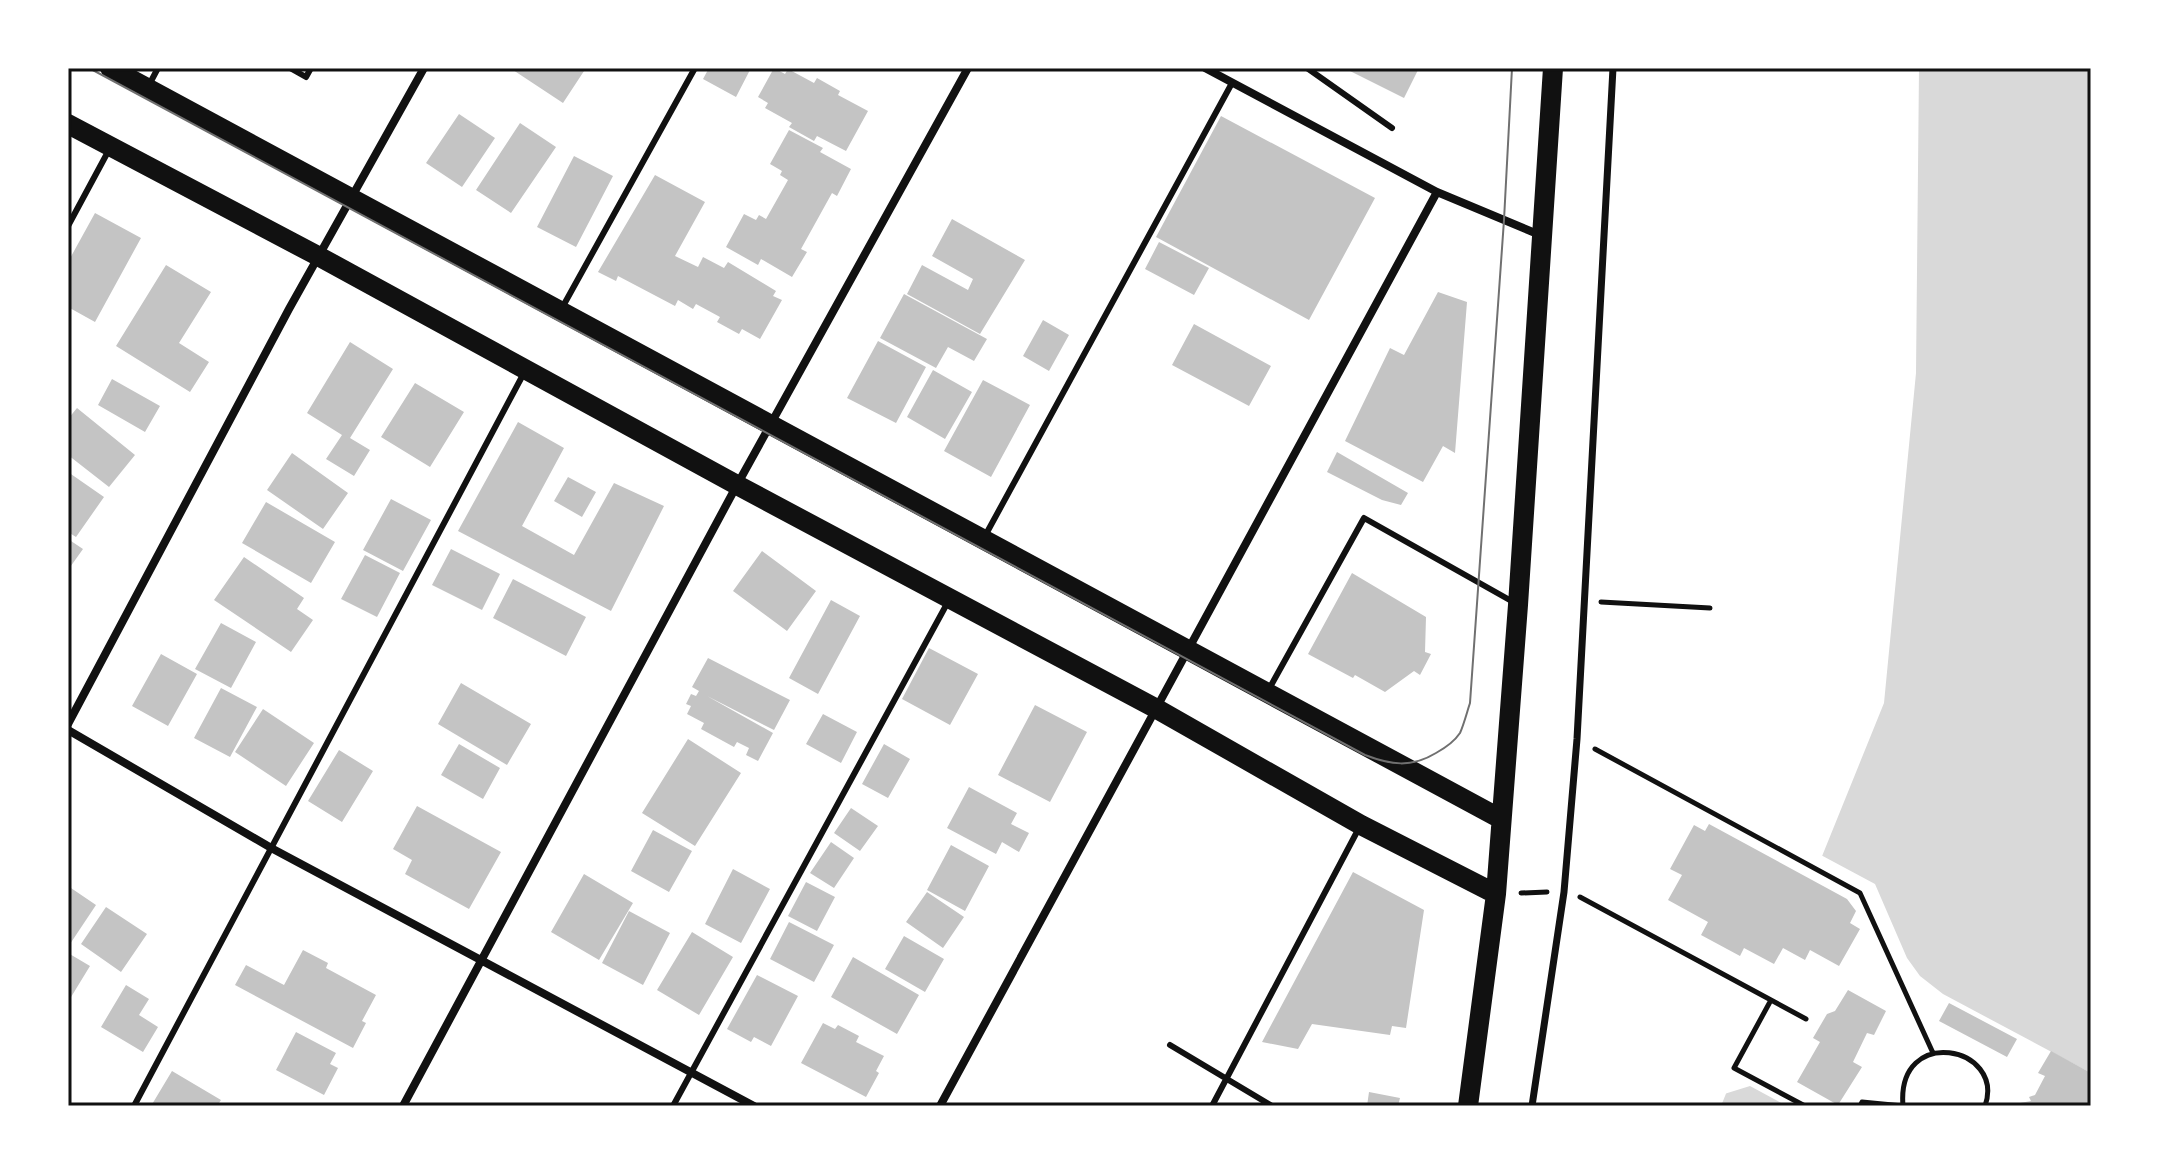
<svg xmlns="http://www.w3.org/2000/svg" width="2159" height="1174" font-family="'PT Sans Narrow',sans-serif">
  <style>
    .water { fill: #d9d9d9 }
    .pier { fill: #fff }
    .building { fill: #c4c4c4 }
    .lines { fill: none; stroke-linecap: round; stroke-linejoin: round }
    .path { stroke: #111; stroke-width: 5 }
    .service { stroke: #111; stroke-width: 6 }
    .pedestrian { stroke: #111; stroke-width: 7 }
    .minor { stroke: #111; stroke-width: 8 }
    .primary { stroke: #111; stroke-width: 20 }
    .tram { stroke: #707070; stroke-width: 2 }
    .neatline { fill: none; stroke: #111; stroke-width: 3 }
  </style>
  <rect width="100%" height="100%" fill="#fff"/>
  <path class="water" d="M1919 68H2091V1106H1721L1884 703 1916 373Z"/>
  <path class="pier" d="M1819 854 1875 884 1907 958 1920 976 1943 994 2091 1073V1106H1787L1750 1086 1721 1095Z"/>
  <path class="building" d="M510 68H586L563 103Z
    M709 68H751L736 97 703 79Z
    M774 68 785 74 788 69 814 83 817 78 840 91 838 95 868 111 846 151 817 136 814 141 789 127 792 123 765 108 768 103 758 97Z
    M1344 68H1419L1404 98Z
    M459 114 495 138 462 187 426 163Z
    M1221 116 1375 198 1309 320 1156 237Z
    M520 123 556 147 511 213 476 190Z
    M789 130 823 148 820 152 851 169 837 196 832 193 801 249 807 252 792 277 761 259 758 265 726 247 744 214 756 220 759 215 766 219 788 180 780 175 782 171 770 164Z
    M574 156 613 176 576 247 537 227Z
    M655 175 705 202 675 256 698 267 703 257 724 268 728 262 776 291 773 296 782 300 760 339 742 329 739 334 717 322 720 317 696 304 693 309 678 300 675 306 618 276 616 281 598 272Z
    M95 213 141 238 95 322 68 307V262Z
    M952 219 1025 260 980 334 907 294 922 265 968 290 973 279 932 256Z
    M1159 242 1209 268 1194 295 1145 269Z
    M166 265 211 292 179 343 209 362 190 392 116 346Z
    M1438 292 1467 302 1455 453 1443 446 1423 482 1345 441 1390 348 1404 355Z
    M904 294 987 339 974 361 948 347 936 368 880 338Z
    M1043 320 1069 335 1049 371 1023 356Z
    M1194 324 1271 366 1249 406 1172 365Z
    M878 341 926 367 896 423 847 398Z
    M350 342 393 369 350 438 370 450 354 476 326 459 342 435 307 413Z
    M933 370 972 392 945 439 907 417Z
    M112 379 160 406 145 432 98 405Z
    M983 380 1030 405 991 477 944 451Z
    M415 383 464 412 430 467 381 437Z
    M77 408 135 455 109 487 68 455V419Z
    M518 422 564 448 522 526 574 555 614 483 664 506 611 611 458 531Z
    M1337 452 1408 493 1401 505 1382 500 1327 472Z
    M292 453 348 493 323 529 267 490Z
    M68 472 104 497 76 537 68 532Z
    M568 477 596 492 582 517 554 501Z
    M391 499 431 520 403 571 363 550Z
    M266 502 335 542 311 583 242 543Z
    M68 539 83 549 68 570Z
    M451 549 500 574 482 610 432 585Z
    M762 551 816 591 787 631 733 591Z
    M365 555 400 573 377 617 341 599Z
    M244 557 304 598 297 609 313 620 291 652 214 600Z
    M1352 573 1426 617 1425 652 1431 654 1420 675 1414 671 1385 692 1355 675 1353 678 1308 654Z
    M513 579 586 617 566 656 493 618Z
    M831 600 860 616 818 694 789 678Z
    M221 623 256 642 231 688 195 669Z
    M929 648 978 674 950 725 902 699Z
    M161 654 197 674 168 726 132 706Z
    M708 658 790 700 774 730 707 696 773 733 758 761 746 755 749 748 737 742 734 747 701 729 704 723 687 714 691 706 686 704 691 694 696 696 699 691 692 687Z
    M461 683 531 724 507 765 438 724Z
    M221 688 257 707 230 757 194 738Z
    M1035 705 1087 732 1050 802 998 775Z
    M263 709 314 743 286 786 235 752Z
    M823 714 857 732 841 763 806 744Z
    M688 739 741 773 695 846 642 813Z
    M459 744 500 768 483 799 441 775Z
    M884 744 910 759 888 798 862 784Z
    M339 750 373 771 342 822 308 801Z
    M969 787 1017 813 1011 824 1029 833 1019 852 1002 842 996 854 947 828Z
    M417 806 501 852 469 909 405 874 412 860 393 849Z
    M851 808 878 826 860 851 834 833Z
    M1709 824 1847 899 1856 911 1850 923 1860 929 1839 966 1810 950 1805 960 1783 948 1774 964 1744 948 1740 956 1701 935 1708 922 1668 900 1682 875 1670 869 1694 825 1705 831Z
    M653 830 692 851 669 892 631 871Z
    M831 842 854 858 834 888 810 873Z
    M951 845 989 866 965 911 927 890Z
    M733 869 770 889 741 943 705 924Z
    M1353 872 1424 910 1406 1028 1392 1026 1390 1035 1312 1024 1298 1049 1262 1042Z
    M584 874 633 903 599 960 551 932Z
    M806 882 835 897 817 931 788 916Z
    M68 886 96 905 70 944 68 943Z
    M927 892 964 917 943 948 906 922Z
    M106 907 147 934 121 972 81 944Z
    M629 911 670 933 643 985 602 963Z
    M789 922 834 945 814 982 770 959Z
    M692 932 733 957 699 1015 657 990Z
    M904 936 944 959 925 992 885 969Z
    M303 950 328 963 326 968 376 995 362 1021 366 1023 353 1048 235 985 246 965 284 985Z
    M68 953 90 966 68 1002Z
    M853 957 919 995 897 1034 831 997Z
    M757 975 798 996 771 1046 754 1037 751 1042 727 1029Z
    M126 985 149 999 139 1015 158 1027 143 1052 101 1027Z
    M1848 990 1886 1011 1874 1035 1867 1033 1853 1062 1862 1067 1838 1105 1797 1082 1820 1042 1813 1038 1827 1014 1835 1011Z
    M1949 1003 2017 1039 2007 1057 1939 1021Z
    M823 1023 835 1029 838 1025 859 1036 856 1042 884 1056 876 1071 879 1073 866 1097 801 1063Z
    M296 1032 336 1053 330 1064 338 1068 324 1095 276 1070Z
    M2051 1051 2091 1073V1106H2021L2020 1103 2031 1101 2029 1097 2035 1095 2045 1076 2038 1073Z
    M172 1071 221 1100 217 1106H151Z
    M1369 1092 1400 1098 1398 1106H1367Z"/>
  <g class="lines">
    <path class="path" d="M1601 602 1710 608
      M1595 749 1860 893 1933 1053
      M1521 893 1547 892
      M1580 897 1806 1019
      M1771 1000 1734 1068 1805 1106
      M1860 1106 1862 1102 1903 1106
      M1903 1106C1896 1024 2006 1046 1985 1106"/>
    <path class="service" d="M290 68 306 77 311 68
      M1307 68 1392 128
      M149 85 158 68
      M68 226 110 148
      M562 308 695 68
      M985 536 1232 83
      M1269 689 1364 518 1515 603
      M1170 1045 1272 1106
      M134 1106 525 371
      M673 1106 949 600
      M1212 1106 1359 828"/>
    <path class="pedestrian" d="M1532 1106 1564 892 1577 739 1613 68"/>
    <path class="minor" d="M1205 68 1437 192 1540 235
      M68 724 289 309 424 68
      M68 730 273 849 754 1106
      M403 1106 737 485 968 68
      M940 1106 1437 192"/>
    <path class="primary" d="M110 68 1501 819
      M68 124 318 256 737 485 1157 709 1361 825 1496 894
      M1468 1106 1496 894 1518 605 1553 68"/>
    <path class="tram" d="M89 68 1365 755C1391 765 1411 768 1436 753 1445 748 1454 742 1460 733 1464 724 1467 712 1470 703L1504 220 1512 68"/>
  </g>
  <rect width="2159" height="1174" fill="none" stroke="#ffffff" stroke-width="140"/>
  <rect x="70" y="70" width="2019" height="1034" class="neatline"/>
</svg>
